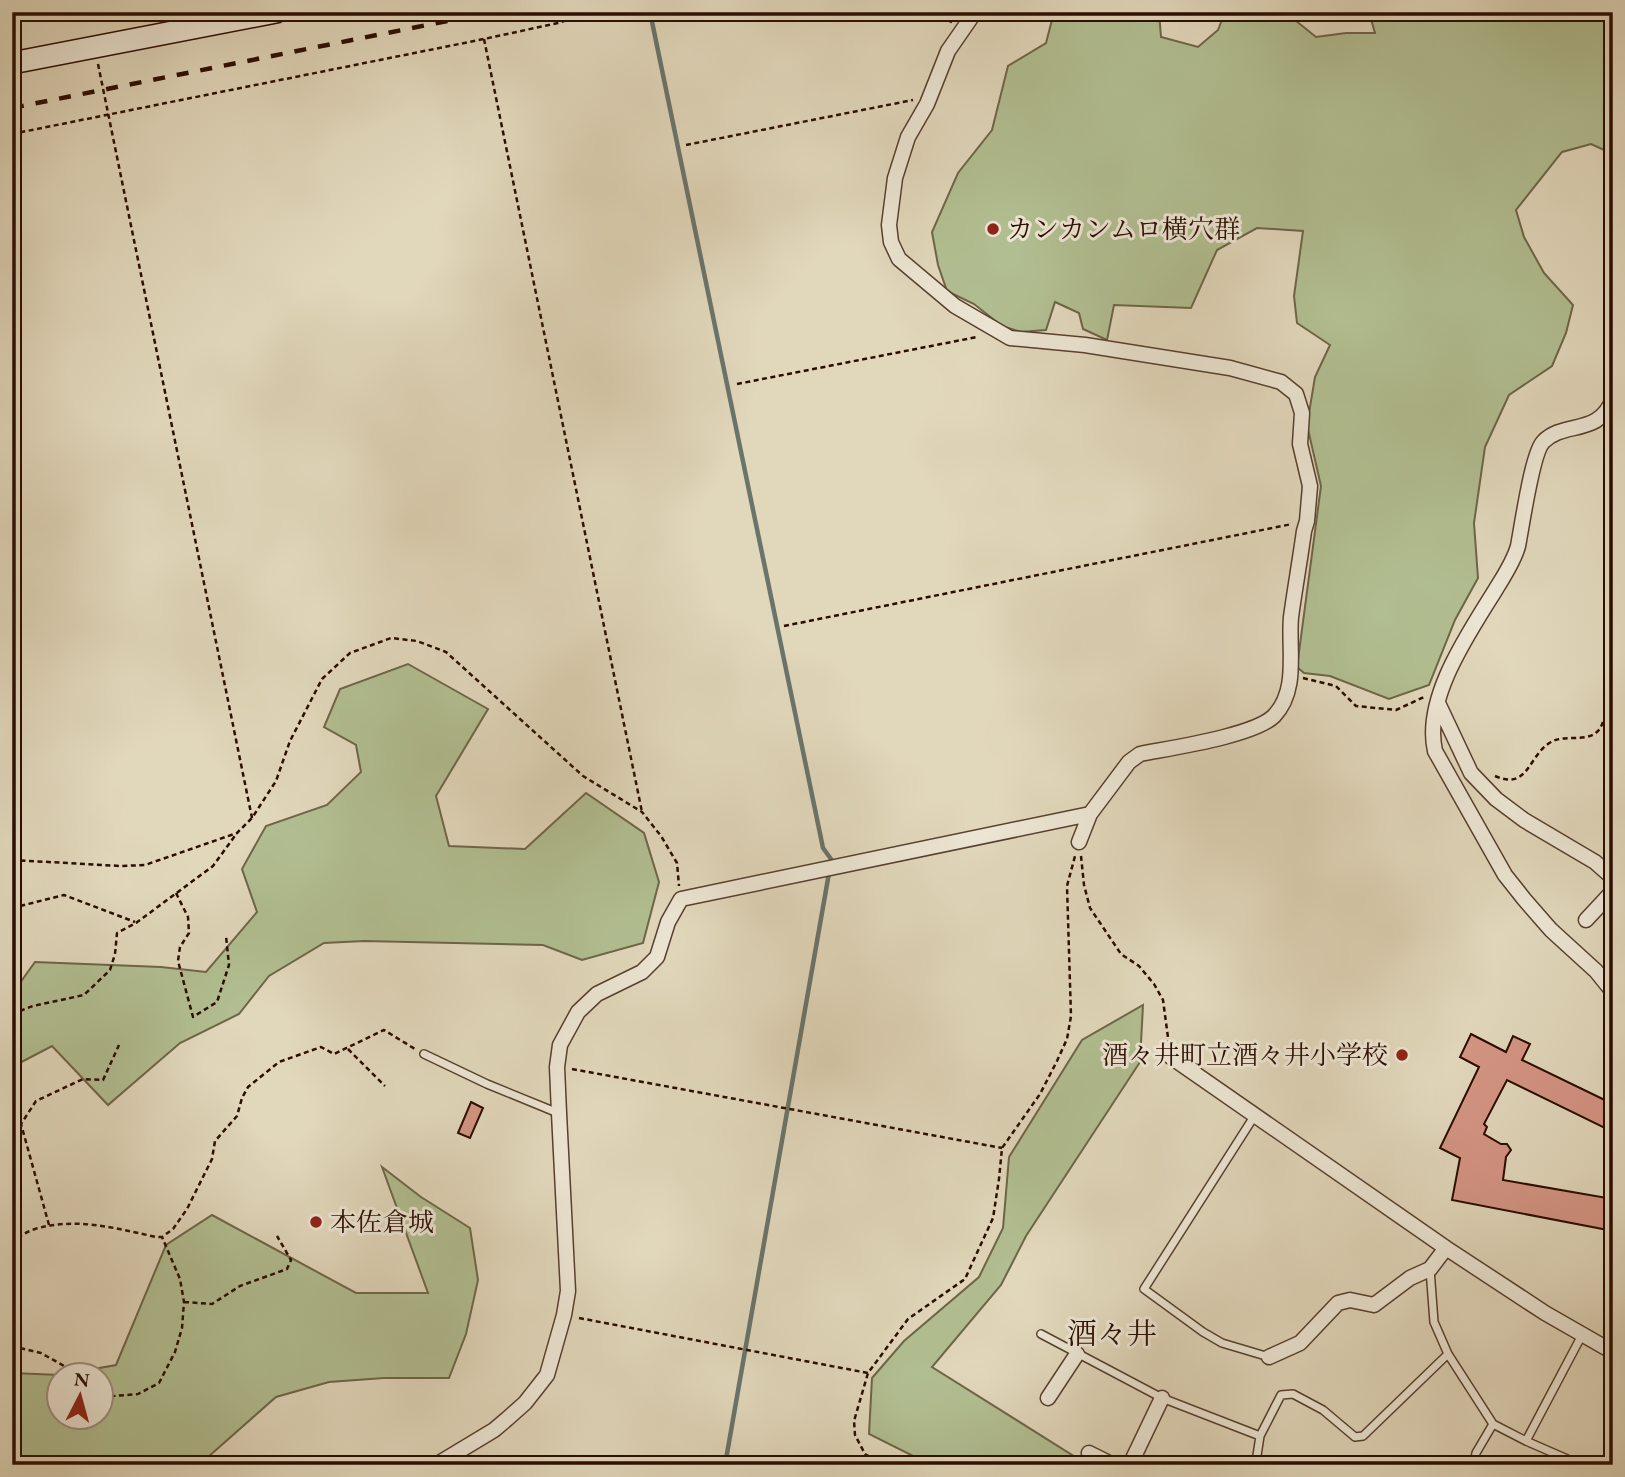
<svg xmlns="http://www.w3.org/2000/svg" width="1625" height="1477" font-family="'EB Garamond','Noto Serif JP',serif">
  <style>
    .green { fill: #b1be91; stroke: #6e6548; stroke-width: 2; fill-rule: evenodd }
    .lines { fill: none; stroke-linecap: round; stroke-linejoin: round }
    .stream { stroke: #6a746b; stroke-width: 4.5 }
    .building { fill: #d49584; stroke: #2a0c00; stroke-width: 2 }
    .lane-casing { stroke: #583f2f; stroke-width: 10 }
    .street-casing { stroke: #583f2f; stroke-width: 17 }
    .secondary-casing { stroke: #2a0c00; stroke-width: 24 }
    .path { stroke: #2a0c00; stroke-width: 2.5; stroke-dasharray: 5 3.5; stroke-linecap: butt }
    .lane { stroke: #ece5d3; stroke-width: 7 }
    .street { stroke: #ece5d3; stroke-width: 14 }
    .secondary { stroke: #ece5d3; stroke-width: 21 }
    .rail { stroke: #2a0c00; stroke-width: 4.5; stroke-dasharray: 12 12; stroke-linecap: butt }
    .poi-dot { fill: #8f2418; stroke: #ece5d3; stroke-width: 2.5 }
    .labels { text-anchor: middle; stroke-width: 6; stroke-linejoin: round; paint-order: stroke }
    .poi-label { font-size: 26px; fill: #2a0c00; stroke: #ece5d3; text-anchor: start }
    .quarter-label { font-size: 30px; fill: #2a0c00; stroke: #ece5d3 }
  </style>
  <rect width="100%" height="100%" fill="#e1d7bb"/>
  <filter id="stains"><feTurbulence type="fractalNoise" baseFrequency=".00286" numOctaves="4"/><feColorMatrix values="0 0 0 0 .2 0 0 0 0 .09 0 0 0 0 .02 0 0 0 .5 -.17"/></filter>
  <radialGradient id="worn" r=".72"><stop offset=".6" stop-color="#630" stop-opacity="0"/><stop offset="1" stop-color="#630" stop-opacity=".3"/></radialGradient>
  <path class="green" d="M1054 12H1159L1161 37 1198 47 1218 30 1225 12H1285L1316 37 1346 33H1375L1369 12H1613V154L1591 144 1562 152 1516 210 1524 237 1544 273 1573 305 1566 333 1552 366 1509 395 1485 447 1474 523 1478 578 1455 620 1429 685 1389 699 1330 676 1304 673 1297 667 1321 486 1307 425 1315 377 1330 345 1297 323 1294 296 1303 231 1257 228 1217 250 1191 308 1114 305 1107 340 1083 329 1079 313 1055 302 1046 330 1021 332 1002 326 974 304 947 291 938 265 932 232 958 173 992 130 1008 66 1046 43Z
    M408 664 488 709 436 796 449 846 525 849 586 793 644 833 659 882 643 943 582 960 543 945 364 941 324 943 269 976 239 1014 180 1043 108 1105 52 1046 12 1067V994L35 962 161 967 206 972 257 912 242 869 266 826 327 805 361 772 356 745 324 727 340 689Z
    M1143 1005 1140 1062 1026 1236 1001 1285 932 1367 1088 1465H935L929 1464 869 1434 872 1378 904 1341 979 1277 1003 1228 1009 1157 1082 1040Z
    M382 1167 421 1197 470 1228 478 1280 466 1334 449 1378H384L329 1382 276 1397 199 1465H12V1373L60 1375 116 1365 166 1245 212 1215 356 1293H428ZM60 1376H102V1418H60Z"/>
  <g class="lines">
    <path class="stream" d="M650 12 823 848 831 859 830 864
      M725 1465 829 873"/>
  </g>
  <path class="building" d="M1471 1034 1506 1052 1513 1036 1530 1044 1522 1060 1613 1104V1132L1507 1080 1484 1124 1487 1127 1484 1134 1501 1144H1507L1511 1150 1506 1157 1503 1180 1613 1199V1231L1452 1200 1460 1158 1440 1148 1479 1067 1460 1057Z
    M471 1102 483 1108 470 1138 458 1133Z"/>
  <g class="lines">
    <g class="lane-casing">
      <path id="lane" d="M424 1054 487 1084 558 1113
        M1255 1115 1144 1289 1203 1332 1222 1343 1269 1357
        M1430 1269 1434 1322 1448 1354 1493 1424 1476 1453 1474 1465
        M1041 1334 1162 1398 1260 1436
        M1493 1424 1526 1441 1581 1465
        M1526 1441 1582 1335
        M1259 1465 1256 1462 1260 1436 1281 1395 1293 1394 1323 1410 1355 1437 1363 1436 1448 1354"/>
    </g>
    <g class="street-casing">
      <path id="street" d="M975 12 948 51 927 104 908 137 895 178 889 225 891 242 899 259 955 306 1010 338 1085 345 1230 368 1281 382 1296 394 1302 413 1300 444 1310 486 1307 521 1304 531C1300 560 1295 588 1291 617 1288 649 1299 690 1274 716 1254 736 1170 748 1140 754L1129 762 1090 814 1079 842
        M1613 399C1598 437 1564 420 1543 442 1532 454 1522 526 1518 546 1514 561 1504 576 1496 589 1469 633 1423 698 1435 751L1505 875 1524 899 1551 930 1596 971 1613 992
        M1438 703 1471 773 1496 799 1524 820 1595 862 1613 878
        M1586 920 1613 891
        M1171 1057 1446 1248 1545 1313 1613 1352
        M1269 1357 1300 1343 1338 1303 1350 1300 1374 1305 1410 1278 1430 1269 1446 1248
        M1048 1398 1077 1354
        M1089 1453 1113 1465
        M436 1465 494 1430 507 1419 525 1403 547 1375 564 1315 568 1291 559 1113 557 1067 560 1045 578 1012 597 994 642 972 657 957 668 922 681 899 1090 814
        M1130 1465 1162 1398"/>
    </g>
    <g class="secondary-casing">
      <path id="secondary" d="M12 63 276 12"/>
    </g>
    <path class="path" d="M925 12 952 22
      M484 39 642 812
      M98 64 252 818
      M12 134 484 39 558 23 593 12
      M686 145 913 100
      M737 384 977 337
      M784 626 1292 524
      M1303 678 1336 686 1356 706 1396 710 1424 697
      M1495 776C1529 791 1528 755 1551 742 1565 734 1586 743 1598 731 1604 725 1608 704 1613 695
      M1081 856 1084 885 1090 908 1121 954 1139 966 1154 984 1163 1000 1169 1045
      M12 860 121 866 145 865 237 833 252 818 276 781 290 741 322 679 350 653 391 638 417 641 446 652 583 776 642 812 661 836 677 863 679 886
      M176 893 188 917 189 933 180 947 178 961 193 1017 217 1002 229 965 226 936
      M12 908 64 895 135 922
      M12 1014 33 1006 84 995 110 970 115 954 117 933 136 923 213 866 237 833
      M348 1049 385 1086
      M572 1069 1002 1148
      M49 1225 21 1124 36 1101 83 1079 103 1080 119 1045
      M12 1244C19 1235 25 1233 35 1229 76 1217 115 1228 156 1237H162L173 1229 187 1209 212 1159 215 1141 237 1116 242 1098 248 1087 279 1062 321 1047 334 1054 384 1030 415 1049
      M184 1302 212 1304 240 1286 287 1269 291 1260 277 1236
      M579 1318 868 1373
      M12 1346 41 1353 82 1376
      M102 1397 138 1394 159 1383 175 1352 182 1328 184 1302 180 1279 162 1237
      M884 1465 865 1454 855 1435 854 1421 868 1373 908 1319 965 1279 993 1218 999 1179 1002 1148 1040 1094 1057 1061 1067 1039 1071 1016 1067 886 1075 856"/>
    <use href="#lane" class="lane"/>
    <use href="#street" class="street"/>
    <use href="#secondary" class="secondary"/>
    <path class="rail" d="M12 108 492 12"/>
  </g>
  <g class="poi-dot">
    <circle cx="993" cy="229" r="7"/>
    <circle cx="1402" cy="1055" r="7"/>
    <circle cx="316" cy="1222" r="7"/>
  </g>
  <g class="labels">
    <g class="poi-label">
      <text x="1007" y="238">カンカンムロ横穴群</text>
      <text x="1388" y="1064" text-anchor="end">酒々井町立酒々井小学校</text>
      <text x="330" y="1231">本佐倉城</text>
    </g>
    <g class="quarter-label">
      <text x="1112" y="1344">酒々井</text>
    </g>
  </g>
  <rect width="1625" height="1477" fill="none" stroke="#e1d7bb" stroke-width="42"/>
  <rect x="14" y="14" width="1597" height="1449" fill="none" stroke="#2a0c00" stroke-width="3.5"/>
  <rect x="21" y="21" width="1583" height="1435" fill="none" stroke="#2a0c00" stroke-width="2"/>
  <g transform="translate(80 1396) rotate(6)"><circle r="33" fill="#ece5d3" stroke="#9e8e7f" stroke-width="2"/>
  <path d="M0-5L12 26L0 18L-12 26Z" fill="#8f2418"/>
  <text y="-10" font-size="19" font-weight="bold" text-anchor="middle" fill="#2a0c00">N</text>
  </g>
  <rect width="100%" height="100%" filter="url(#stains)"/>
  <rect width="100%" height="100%" fill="url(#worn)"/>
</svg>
